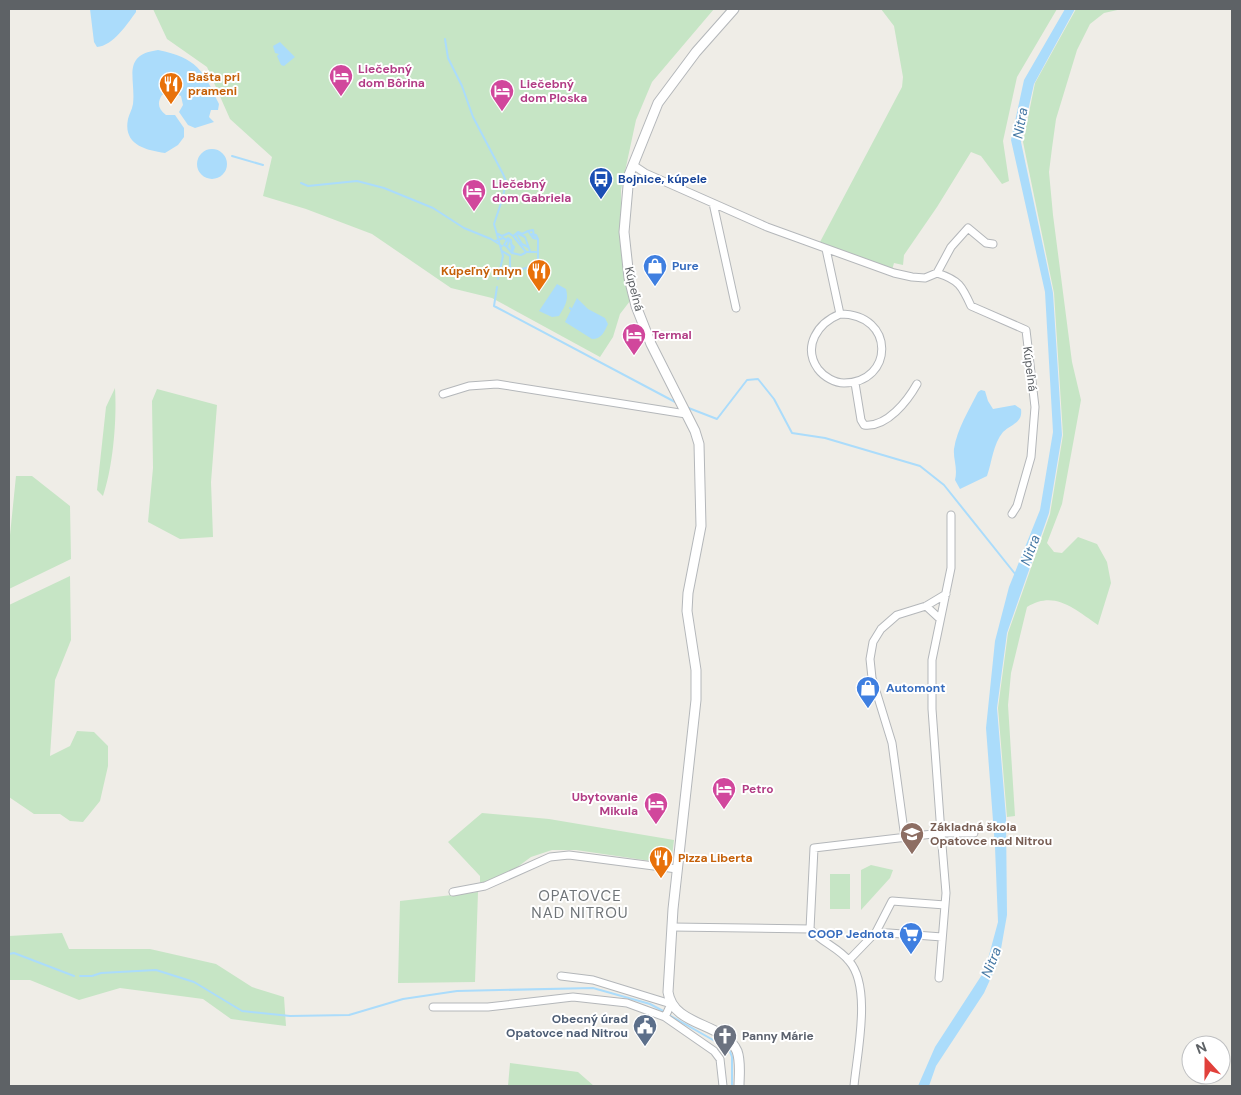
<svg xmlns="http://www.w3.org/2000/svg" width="1241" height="1095" font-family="'DM Sans',sans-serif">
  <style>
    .green { fill: #c6e5c5 }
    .water { fill: #abdcfb }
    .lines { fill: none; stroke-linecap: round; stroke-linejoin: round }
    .stream { stroke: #abdcfb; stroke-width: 2 }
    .minor-casing { stroke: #b4b7ba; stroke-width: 9 }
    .tertiary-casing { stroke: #b4b7ba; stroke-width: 11 }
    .minor { stroke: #fff; stroke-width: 7 }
    .tertiary { stroke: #fff; stroke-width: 9 }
    .labels { text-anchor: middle; stroke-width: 4; stroke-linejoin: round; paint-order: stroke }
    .hotel-label { font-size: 12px; font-weight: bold; fill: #b23c85; stroke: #fff; text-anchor: start }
    .food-label { font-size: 12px; font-weight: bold; fill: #c56008; stroke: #fff; text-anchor: start }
    .transit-label { font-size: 12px; font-weight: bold; fill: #164399; stroke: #fff; text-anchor: start }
    .shop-label { font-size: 12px; font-weight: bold; fill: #366cbe; stroke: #fff; text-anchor: start }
    .street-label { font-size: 12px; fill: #5e6266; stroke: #fff }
    .education-label { font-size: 12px; font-weight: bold; fill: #785e54; stroke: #fff; text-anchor: start }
    .service-label { font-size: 12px; font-weight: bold; fill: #4e5e75; stroke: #fff; text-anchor: end }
    .worship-label { font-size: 12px; font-weight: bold; fill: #5b616d; stroke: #fff; text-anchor: start }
    .water-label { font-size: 14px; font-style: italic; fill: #4578a4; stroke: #fff }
    .quarter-label { font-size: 15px; letter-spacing: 1px; fill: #6f7478; stroke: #fff }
  </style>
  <rect width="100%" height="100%" fill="#efede7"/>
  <path class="green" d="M153 9H714L652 82 636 120 621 190 622 255 630 301 620 314 613 337 600 357 492 298 451 288 372 234 306 209 263 196 272 157 230 119 207 67 167 39Z
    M881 9H1057L1017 77 1003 141 1009 181 1002 184 981 156 971 152 937 207 904 255 903 265 894 263 892 270 820 242 902 87 903 77 894 26Z
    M1076 9H1122L1104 13 1090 24 1077 50 1056 119 1052 148 1049 172 1053 215 1072 362 1081 400 1062 504 1047 543 1054 552 1062 553 1078 537 1097 544 1107 562 1111 583 1098 625C1074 609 1055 590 1027 607L1011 673 1008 705 1015 816 1007 817 998 708 1008 633 1050 514 1063 435 1054 293 1023 142 1035 83Z
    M115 388C117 420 113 467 103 496L97 490 106 407Z
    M157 389 217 405 211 482 213 537 180 539 148 522 153 468 152 401Z
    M16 476H32L70 506 71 559 9 589V545Z
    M70 576 71 640 55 680 50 756 70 746 77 731 94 732 108 746V766L100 801 83 822 70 821 60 814H34L9 797V605Z
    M482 813 549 819 674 840 671 864 576 850H552L531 857 516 868 480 884V876L448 842Z
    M871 865 893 870 890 878 861 910V870Z
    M830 874H850V909H830Z
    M478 892 475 982 398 983 400 901Z
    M62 933 69 949H150L216 964 252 987 284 997 286 1026 231 1019 203 999 120 988 79 1000 30 980H9V936Z
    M510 1063 578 1072 594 1086H508Z"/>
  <path class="water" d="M90 9H136V12C128 23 113 46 97 47L94 42Z
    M1065 9H1075L1034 84 1021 142 1053 293 1062 435 1049 513 1007 633 997 708 1006 817 1007 915 999 960 984 993 936 1066 929 1086H918L935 1047 985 970 998 922 995 847 986 728 995 641 1009 587 1040 510 1053 432 1045 292 1011 140 1024 80Z
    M280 42 295 57 284 66 281 65 277 56 279 54 275 53 273 46Z
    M158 50C197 58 203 70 219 104L218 110H211L209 117 214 122 195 128 188 125 179 112 183 105 181 96 170 92 162 95C157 103 158 109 166 115H175L184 128V137L178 145 165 153C144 150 123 144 128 119 129 114 132 110 133 104 136 78 121 55 158 50Z
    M197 164a15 15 0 1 1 30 0a15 15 0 1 1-30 0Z
    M557 284 566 289C569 300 565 306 559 316L552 317 539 311Z
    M577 298 588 309 605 318 608 324C604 332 602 339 592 339L565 322Z
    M981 390 985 391 988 401 993 409 1015 405 1021 409C1023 423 1011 424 1003 432 993 444 992 462 987 476L960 489 955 480C958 468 953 459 954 449 957 429 969 410 978 392Z"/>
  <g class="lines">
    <path class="stream" d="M445 39 448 58 462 86 473 117 503 174 506 181 503 197
      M232 156 263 165
      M301 183 308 186 357 181 384 188 433 208 464 228 491 239 502 246
      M528 231 533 230 534 236
      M517 233 525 237 530 251
      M498 234 502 236 509 233 513 236 518 232 522 234 528 231 533 238 538 239V266
      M516 234 522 244 528 247
      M532 234 536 235 538 239
      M513 236 526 252H536
      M495 241 503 238 509 241 507 247 512 253
      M511 244 514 247 512 253 521 255 525 253
      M507 247 504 245 508 238 511 240 512 251
      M502 251 510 256V267L515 271 537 265
      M498 279 503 256 494 224 501 203
      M497 287 494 306 677 403
      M570 308 572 310
      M686 407 717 419 747 380 758 379 774 399 792 433 825 438 920 466 944 485 1016 575
      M9 954 14 953 74 976
      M80 976H92L101 973 156 970 194 982 242 1011 290 1016 349 1015 403 999 457 991 593 988 650 1004 665 1012
      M669 1015 729 1049 732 1057V1086"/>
    <g class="minor-casing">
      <path id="minor" d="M633 165 645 173 767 227 894 273 912 277 925 278 937 273 951 247 968 228 986 243 993 244
        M713 203 736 308
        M826 249 840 314C818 323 802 346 818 369 824 377 835 383 844 383 894 383 896 314 840 314
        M937 273C959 280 962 286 971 306L1026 330 1035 407 1031 457 1017 506 1012 514
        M855 383 861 420 864 425C887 428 908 400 917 384
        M443 394 469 386 497 384 686 414
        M926 606 940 619
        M905 838 892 743 872 678 870 659 873 642 881 629 897 615 926 606 946 594
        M453 892 485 886 550 857 569 855 677 869
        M672 927 810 929
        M876 932 942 937
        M849 960 876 932 892 901 945 905
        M561 976 593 980 671 1004 665 1017
        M939 978 946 893 941 833H974
        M433 1007H488L573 997 627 1003 665 1017 714 1051 720 1059 723 1086
        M854 1086C857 1053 872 987 849 961 839 948 821 942 810 929L814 848 941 833 932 709V660L951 568V515"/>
    </g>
    <g class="tertiary-casing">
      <path id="tertiary" d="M734 9 696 52 658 103 629 175 624 232 629 278 636 306 651 344 695 431 699 444 701 526 688 593 687 611 696 670V700L673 909 668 992C673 1027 724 1022 737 1051 741 1062 739 1075 739 1086"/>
    </g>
    <use href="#minor" class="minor"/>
    <use href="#tertiary" class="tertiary"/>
  </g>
  <defs>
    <g id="hotel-pin" transform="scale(1.25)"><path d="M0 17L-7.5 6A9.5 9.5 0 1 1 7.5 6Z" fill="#d1479c" stroke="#fff"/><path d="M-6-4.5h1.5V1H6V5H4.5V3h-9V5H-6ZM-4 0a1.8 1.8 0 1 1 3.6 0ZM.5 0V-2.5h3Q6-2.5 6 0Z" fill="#fff"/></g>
    <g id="restaurant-pin" transform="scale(1.25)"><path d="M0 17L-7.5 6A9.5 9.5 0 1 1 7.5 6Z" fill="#e8710a" stroke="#fff"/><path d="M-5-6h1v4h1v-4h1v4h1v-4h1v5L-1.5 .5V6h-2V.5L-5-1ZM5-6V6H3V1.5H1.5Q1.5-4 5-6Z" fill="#fff"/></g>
    <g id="bus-pin" transform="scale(1.25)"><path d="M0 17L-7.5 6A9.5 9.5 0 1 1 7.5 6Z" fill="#1a4fb4" stroke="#fff"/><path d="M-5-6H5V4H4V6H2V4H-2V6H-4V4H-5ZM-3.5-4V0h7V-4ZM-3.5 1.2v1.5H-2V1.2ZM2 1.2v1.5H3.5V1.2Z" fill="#fff"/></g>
    <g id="shop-pin" transform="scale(1.25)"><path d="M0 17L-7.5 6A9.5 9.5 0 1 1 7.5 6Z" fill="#3f7fe0" stroke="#fff"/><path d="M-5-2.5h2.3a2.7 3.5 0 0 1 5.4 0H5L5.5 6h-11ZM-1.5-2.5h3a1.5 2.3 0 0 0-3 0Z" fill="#fff"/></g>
    <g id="school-pin" transform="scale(1.25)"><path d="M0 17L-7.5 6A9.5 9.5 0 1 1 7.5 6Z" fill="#8d6e63" stroke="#fff"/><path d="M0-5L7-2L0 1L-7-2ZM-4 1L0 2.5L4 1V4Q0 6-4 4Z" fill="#fff"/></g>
    <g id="supermarket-pin" transform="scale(1.25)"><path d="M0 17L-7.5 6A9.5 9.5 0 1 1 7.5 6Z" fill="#3f7fe0" stroke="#fff"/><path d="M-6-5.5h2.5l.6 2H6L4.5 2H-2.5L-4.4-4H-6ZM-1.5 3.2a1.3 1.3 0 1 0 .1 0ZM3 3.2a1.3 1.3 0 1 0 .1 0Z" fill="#fff"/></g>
    <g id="civic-pin" transform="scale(1.25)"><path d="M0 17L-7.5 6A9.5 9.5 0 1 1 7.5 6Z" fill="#5c6f8a" stroke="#fff"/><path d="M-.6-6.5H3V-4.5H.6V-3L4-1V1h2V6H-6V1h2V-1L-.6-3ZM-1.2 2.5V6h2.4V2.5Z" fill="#fff"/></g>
    <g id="church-pin" transform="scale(1.25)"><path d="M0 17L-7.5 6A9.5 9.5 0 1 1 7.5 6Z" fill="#6b7280" stroke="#fff"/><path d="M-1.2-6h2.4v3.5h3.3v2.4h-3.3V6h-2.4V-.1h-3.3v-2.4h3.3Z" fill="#fff"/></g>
  </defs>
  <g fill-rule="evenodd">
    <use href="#hotel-pin" x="341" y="76"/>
    <use href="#restaurant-pin" x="171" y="84"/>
    <use href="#hotel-pin" x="502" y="91"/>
    <use href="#bus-pin" x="601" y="179"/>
    <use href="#hotel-pin" x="474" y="191"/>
    <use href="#shop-pin" x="655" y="266"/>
    <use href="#restaurant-pin" x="539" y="271"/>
    <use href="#hotel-pin" x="634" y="335"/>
    <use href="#shop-pin" x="868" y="688"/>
    <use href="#hotel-pin" x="724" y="789"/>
    <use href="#hotel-pin" x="656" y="804"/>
    <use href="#school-pin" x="912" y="834"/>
    <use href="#restaurant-pin" x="661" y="858"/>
    <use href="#supermarket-pin" x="911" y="934"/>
    <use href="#civic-pin" x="645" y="1026"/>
    <use href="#church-pin" x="725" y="1036"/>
  </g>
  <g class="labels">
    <g class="hotel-label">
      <text x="358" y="73">Liečebný<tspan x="358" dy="14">dom Bôrina</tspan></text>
      <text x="520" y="88">Liečebný<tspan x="520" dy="14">dom Ploska</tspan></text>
      <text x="492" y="188">Liečebný<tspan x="492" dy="14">dom Gabriela</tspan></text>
      <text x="652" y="339">Termal</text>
      <text x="742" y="793">Petro</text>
      <text x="638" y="801" text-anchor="end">Ubytovanie<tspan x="638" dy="14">Mikula</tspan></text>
    </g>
    <g class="food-label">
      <text x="188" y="81">Bašta pri<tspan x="188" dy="14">prameni</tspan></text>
      <text x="522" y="275" text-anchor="end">Kúpeľný mlyn</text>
      <text x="678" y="862">Pizza Liberta</text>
    </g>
    <g class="transit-label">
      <text x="618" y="183">Bojnice, kúpele</text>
    </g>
    <g class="shop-label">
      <text x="672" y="270">Pure</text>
      <text x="886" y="692">Automont</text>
      <text x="894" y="938" text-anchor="end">COOP Jednota</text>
    </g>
    <g class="street-label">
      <text transform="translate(634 289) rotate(76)" y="4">Kúpeľná</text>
      <text transform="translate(1030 369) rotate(83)" y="4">Kúpeľná</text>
    </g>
    <g class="education-label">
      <text x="930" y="831">Základná škola<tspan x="930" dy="14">Opatovce nad Nitrou</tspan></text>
    </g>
    <g class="service-label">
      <text x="628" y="1023">Obecný úrad<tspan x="628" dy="14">Opatovce nad Nitrou</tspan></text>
    </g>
    <g class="worship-label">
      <text x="742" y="1040">Panny Márie</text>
    </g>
    <g class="water-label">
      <text transform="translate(1020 123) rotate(-80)" y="5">Nitra</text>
      <text transform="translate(1030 550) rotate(-70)" y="5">Nitra</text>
      <text transform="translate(991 962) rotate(-68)" y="5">Nitra</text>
    </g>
    <g class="quarter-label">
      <text x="580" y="901">OPATOVCE<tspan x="580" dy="17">NAD NITROU</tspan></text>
    </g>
  </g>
  <rect width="1241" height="1095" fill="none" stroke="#5e6266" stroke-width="20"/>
  <g transform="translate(1206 1060) rotate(339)"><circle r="24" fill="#ffffff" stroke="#bfc0c2"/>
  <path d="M0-4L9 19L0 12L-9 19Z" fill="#e1403b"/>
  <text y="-8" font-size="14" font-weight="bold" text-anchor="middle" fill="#5e6266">N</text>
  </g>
</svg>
